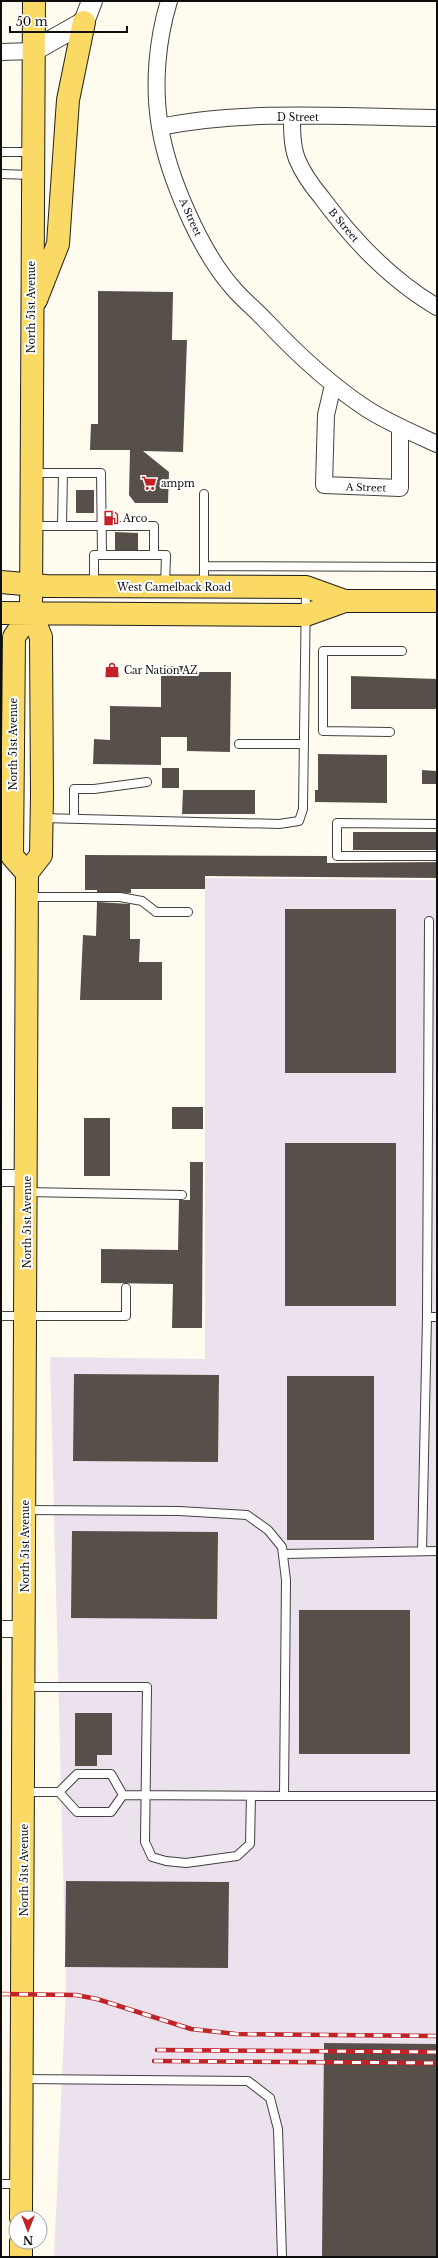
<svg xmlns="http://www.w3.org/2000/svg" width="438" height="2258" font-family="'Libre Baskerville',serif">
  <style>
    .industrial { fill: #ece2ed }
    .building { fill: #574f4a }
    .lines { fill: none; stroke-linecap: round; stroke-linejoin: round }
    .service-casing { stroke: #414141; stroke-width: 10 }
    .minor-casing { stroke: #414141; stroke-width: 18 }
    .tertiary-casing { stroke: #414141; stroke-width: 22 }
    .primary-casing { stroke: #1f1f1f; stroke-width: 24 }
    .service { stroke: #fff; stroke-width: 8 }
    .minor { stroke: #fff; stroke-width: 16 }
    .tertiary { stroke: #fff; stroke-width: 20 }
    .primary { stroke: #fad964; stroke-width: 22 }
    .rail-casing { stroke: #c12327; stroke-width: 4.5 }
    .rail { stroke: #fff; stroke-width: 3; stroke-dasharray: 9; stroke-linecap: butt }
    .labels { text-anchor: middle; stroke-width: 4; stroke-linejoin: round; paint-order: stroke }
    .street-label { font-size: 10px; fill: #0e0e0e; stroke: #fff }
    .poi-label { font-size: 10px; fill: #0e0e0e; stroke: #fff; text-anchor: start }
  </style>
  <rect width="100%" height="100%" fill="#fffcef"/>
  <path class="industrial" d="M205 878 437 880V2257H54L66 1987 50 1357 205 1359Z"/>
  <path class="building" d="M98 291 173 292 172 340H187L183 452 143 451 169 472 168 503H135L129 495 130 450H90L91 424H98Z
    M76 490H94V513H76Z
    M115 532 138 533V550H115Z
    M161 666H196V672H231L230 752 187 751V737H161V765L93 764 94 739 110 740V706L161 707Z
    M351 676 437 679V709H351Z
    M318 754 387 755V803L315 802V790H318Z
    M162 768H179V788H162Z
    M422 770 437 771V784H422Z
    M183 790H255V814H182Z
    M353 832H437V850H353Z
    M85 855 327 856V863L437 862V878L205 876V889H131V893L97 892V890H85Z
    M97 902 130 904V939H140L139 962H162V1000H80L83 935 96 936Z
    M285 909H396V1073H285Z
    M172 1107H203V1129H172Z
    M84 1118H110V1176H84Z
    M285 1143H396V1306H285Z
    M190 1162H203L202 1328H172L173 1284 101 1283V1249L178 1250 179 1200H190Z
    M74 1374 219 1375 218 1462 73 1461Z
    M287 1376H374V1540H287Z
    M72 1531 218 1532 217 1619 71 1618Z
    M299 1610H410V1754H299Z
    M75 1713H112V1755H97V1766H75Z
    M66 1881 229 1882 228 1968 65 1967Z
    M324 2043 437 2044V2257H322Z"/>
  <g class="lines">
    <g class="service-casing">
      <path id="service" d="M1 152H32
        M1 174 32 175
        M32 473H101L102 555
        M62 525 63 473
        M32 526H154V555
        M204 566V494
        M94 585V555H166L165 586
        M204 586V566L437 567
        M390 732 323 731V651H402
        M239 744H304
        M42 818 279 824 299 821 303 809 306 589
        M74 819V789H94L147 782
        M437 824 337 823V856H437
        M28 897H120L142 901 156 912H188
        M429 921 427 1317H437
        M27 1192 182 1195
        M1 1316H126V1288
        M26 1510 179 1511 247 1515 268 1530 282 1547 286 1580 284 1796 123 1795
        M422 1551 427 1317
        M283 1554 437 1551
        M25 1687H147L145 1842 152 1857 166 1861 186 1863 237 1856 250 1844 251 1796
        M24 1792H59L77 1774H111L123 1795
        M59 1792 77 1812H111L123 1795
        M284 1796H437
        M23 2079 248 2081 270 2098 278 2129 282 2257
        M1 2184H20"/>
    </g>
    <g class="minor-casing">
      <path id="minor" d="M169 1C157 40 153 86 160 127 168 176 200 251 233 288 243 300 256 310 267 322 298 355 329 384 367 409 389 423 413 433 437 444
        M1 52 33 51
        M292 117C292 131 292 146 297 159 303 174 312 186 322 198 353 240 391 280 437 307
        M160 127C248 109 347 117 437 118
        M333 385 326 415 324 485 400 488V428
        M1 1178H27
        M1 1629H25"/>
    </g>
    <g class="tertiary-casing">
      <path id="tertiary" d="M33 51 84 22 92 1"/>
    </g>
    <g class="primary-casing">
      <path id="primary" d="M36 300 58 244 68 100 84 22
        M1 582 46 586 306 587 345 601H437
        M1 613 306 615 345 601
        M27 873 12 856 14 637 31 613
        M21 2218 27 873 41 855 42 795 41 637 31 613 34 1
        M21 2257V2242"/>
    </g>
    <use href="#service" class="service"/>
    <use href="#minor" class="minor"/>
    <use href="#tertiary" class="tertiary"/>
    <use href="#primary" class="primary"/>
    <g class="rail-casing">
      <path id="rail" d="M1 1994 76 1995 97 1999 191 2029 236 2034 437 2036
        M157 2050 437 2052
        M154 2061 437 2063"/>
    </g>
    <use href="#rail" class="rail"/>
  </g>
  <defs>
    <g id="supermarket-bare" transform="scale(1.2)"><path d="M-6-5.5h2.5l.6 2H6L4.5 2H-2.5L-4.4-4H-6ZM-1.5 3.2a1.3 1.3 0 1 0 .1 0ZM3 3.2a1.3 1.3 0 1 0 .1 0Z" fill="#c12327" stroke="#fff" stroke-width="2.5" paint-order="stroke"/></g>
    <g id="fuel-bare" transform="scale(1.2)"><path d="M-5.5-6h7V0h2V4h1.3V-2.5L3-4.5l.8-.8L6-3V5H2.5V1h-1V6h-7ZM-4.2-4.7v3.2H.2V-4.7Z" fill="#c12327" stroke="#fff" stroke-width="2.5" paint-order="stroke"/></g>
    <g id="shop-bare" transform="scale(1.2)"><path d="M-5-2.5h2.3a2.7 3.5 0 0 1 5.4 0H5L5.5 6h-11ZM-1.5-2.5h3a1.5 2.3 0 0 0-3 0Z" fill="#c12327" stroke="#fff" stroke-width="2.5" paint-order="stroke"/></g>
  </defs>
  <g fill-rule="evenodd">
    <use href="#supermarket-bare" x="149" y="483"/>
    <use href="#fuel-bare" x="111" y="518"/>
    <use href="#shop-bare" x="112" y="670"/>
  </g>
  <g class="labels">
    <g class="street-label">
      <text x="298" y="121">D Street</text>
      <text transform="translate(191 217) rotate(66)" y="4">A Street</text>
      <text transform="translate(344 225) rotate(50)" y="4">B Street</text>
      <text transform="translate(31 307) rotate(-90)" y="4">North 51st Avenue</text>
      <text transform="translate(366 487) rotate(2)" y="4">A Street</text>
      <text x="174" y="591">West Camelback Road</text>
      <text transform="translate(13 744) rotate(-90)" y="4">North 51st Avenue</text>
      <text transform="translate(27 1222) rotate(-90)" y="4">North 51st Avenue</text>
      <text transform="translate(25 1546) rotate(-90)" y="4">North 51st Avenue</text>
      <text transform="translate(24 1870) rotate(-90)" y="4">North 51st Avenue</text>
    </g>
    <g class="poi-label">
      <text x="161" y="487">ampm</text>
      <text x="123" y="522">Arco</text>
      <text x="124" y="674">Car Nation AZ</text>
    </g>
  </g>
  <rect width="438" height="2258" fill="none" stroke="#0e0e0e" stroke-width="4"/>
  <g transform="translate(28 2230) rotate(180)"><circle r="19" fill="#ffffff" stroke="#9f9f9f"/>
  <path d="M0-3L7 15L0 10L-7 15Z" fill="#c12327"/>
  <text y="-6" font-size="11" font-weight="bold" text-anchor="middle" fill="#0e0e0e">N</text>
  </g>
  <path d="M10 26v6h117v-6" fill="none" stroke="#0e0e0e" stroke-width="2"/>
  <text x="16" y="26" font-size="12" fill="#0e0e0e" stroke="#ffffff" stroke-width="3" paint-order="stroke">50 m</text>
</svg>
